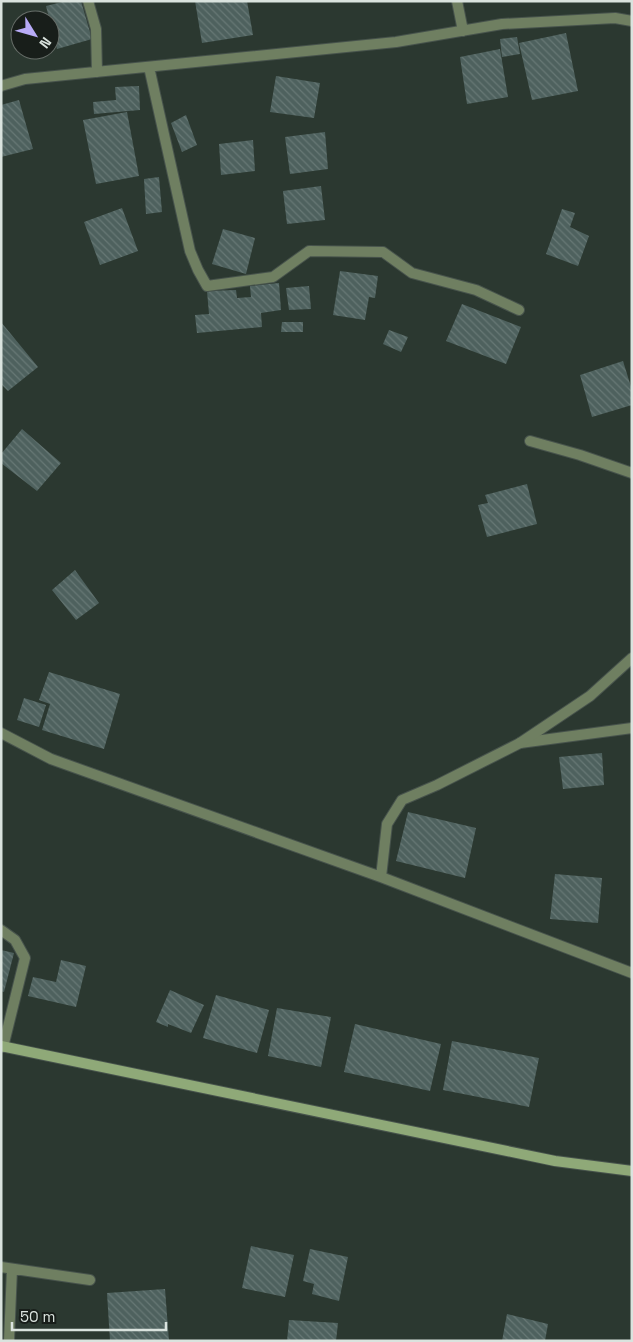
<svg xmlns="http://www.w3.org/2000/svg" width="633" height="1342" font-family="'Space Grotesk',sans-serif">
  <style>
    .building { fill: url(#building-back-hatch) }
    .lines { fill: none; stroke-linecap: round; stroke-linejoin: round }
    .lane-casing { stroke: #47534c; stroke-width: 12 }
    .street-casing { stroke: #47534c; stroke-width: 12 }
    .secondary-casing { stroke: #47534c; stroke-width: 12 }
    .lane { stroke: #6f7f61; stroke-width: 10 }
    .street { stroke: #6f7f61; stroke-width: 10 }
    .secondary { stroke: #8fa978; stroke-width: 10 }
  </style>
  <defs>
    <pattern id="building-back-hatch" width="6" height="6" patternUnits="userSpaceOnUse" patternTransform="scale(1.25)"><rect width="6" height="6" fill="#4e615e"/><path d="M-1 5l2 2M0 0l6 6M5-1l2 2" fill="none" stroke="#677875"/></pattern>
  </defs>
  <rect width="100%" height="100%" fill="#2b3830"/>
  <path class="building" d="M66 1H81L92 39 57 49 46 6Z
    M195 1H247L253 35 202 43Z
    M566 33 578 91 532 100 519 43Z
    M517 37 520 54 502 57 500 39Z
    M500 49 508 97 467 104 460 57Z
    M276 76 320 83 314 118 270 112Z
    M139 86 140 110 94 114 93 102 116 100 115 87Z
    M19 100 33 149 1 157V105Z
    M127 112 139 176 96 184 83 120Z
    M186 115 197 145 182 152 171 123Z
    M325 132 328 169 290 174 285 137Z
    M253 140 255 171 221 175 219 144Z
    M159 177 162 212 146 214 144 179Z
    M321 186 325 220 287 224 283 191Z
    M122 208 138 251 100 265 84 222Z
    M562 209 575 213 570 227 589 236 578 266 546 254Z
    M223 229 255 238 246 274 212 264Z
    M340 271 378 276 375 298 369 297 365 320 333 315Z
    M279 283 281 310 261 313 262 327 197 333 195 315 209 314 207 291 236 290 237 298 251 297 250 286Z
    M309 286 311 309 289 310 286 288Z
    M462 304 521 327 506 364 446 341Z
    M1 322 38 367 8 391 1 384Z
    M282 322H303V332H281Z
    M389 330 408 337 401 352 383 344Z
    M623 361 632 390V405L592 417 580 375Z
    M22 429 61 463 37 491 1 463V454Z
    M527 484 537 524 487 537 478 505 488 503 485 495Z
    M75 570 99 603 76 620 52 590Z
    M49 672 120 694 104 749 42 730 50 704 39 700Z
    M24 698 46 705 39 727 17 720Z
    M602 753 604 785 563 789 559 757Z
    M408 812 476 828 465 878 396 861Z
    M555 874 602 878 598 923 550 919Z
    M1 950 14 953 4 992 1 991Z
    M61 960 86 966 76 1007 28 996 33 977 56 982Z
    M170 990 204 1005 191 1033 168 1024V1027L156 1022Z
    M216 995 269 1010 257 1053 203 1038Z
    M277 1008 331 1017 321 1067 268 1056Z
    M355 1024 441 1044 430 1091 344 1072Z
    M452 1041 539 1058 529 1107 443 1090Z
    M251 1246 294 1255 285 1297 242 1288Z
    M310 1249 348 1257 339 1301 312 1294 314 1284 303 1281Z
    M165 1289 169 1341H110L107 1293Z
    M507 1314 548 1324 545 1341H502Z
    M289 1320 338 1323 336 1341H287Z"/>
  <g class="lines">
    <g class="lane-casing">
      <path id="lane" d="M520 743 632 728
        M1 930 15 940 25 958 3 1047"/>
    </g>
    <g class="street-casing">
      <path id="street" d="M88 1 96 29 97 72
        M457 1 463 31
        M149 67 190 251 198 270 207 286 273 277 309 251 383 252 412 273 476 290 519 310
        M1 86 25 79 396 42 502 24 615 18 632 21
        M530 441 580 455 632 473
        M1 733 51 759 381 877 632 973
        M381 877 387 824 402 800 437 785 520 743 590 696 632 658
        M1 1267 90 1280
        M9 1341 12 1269"/>
    </g>
    <g class="secondary-casing">
      <path id="secondary" d="M1 1046 555 1161 632 1171"/>
    </g>
    <use href="#lane" class="lane"/>
    <use href="#street" class="street"/>
    <use href="#secondary" class="secondary"/>
  </g>
  <rect width="633" height="1342" fill="none" stroke="#dae3de" stroke-width="5"/>
  <g transform="translate(35 35) rotate(127)"><circle r="24" fill="#181e1a" stroke="#666d68"/>
  <path d="M0-4L9 19L0 12L-9 19Z" fill="#b8abf7"/>
  <text y="-8" font-size="14" font-weight="bold" text-anchor="middle" fill="#dae3de">N</text>
  </g>
  <path d="M12 1322v8h154v-8" fill="none" stroke="#dae3de" stroke-width="2.5"/>
  <text x="20" y="1322" font-size="15" fill="#dae3de" stroke="#181e1a" stroke-width="4" paint-order="stroke">50 m</text>
</svg>
